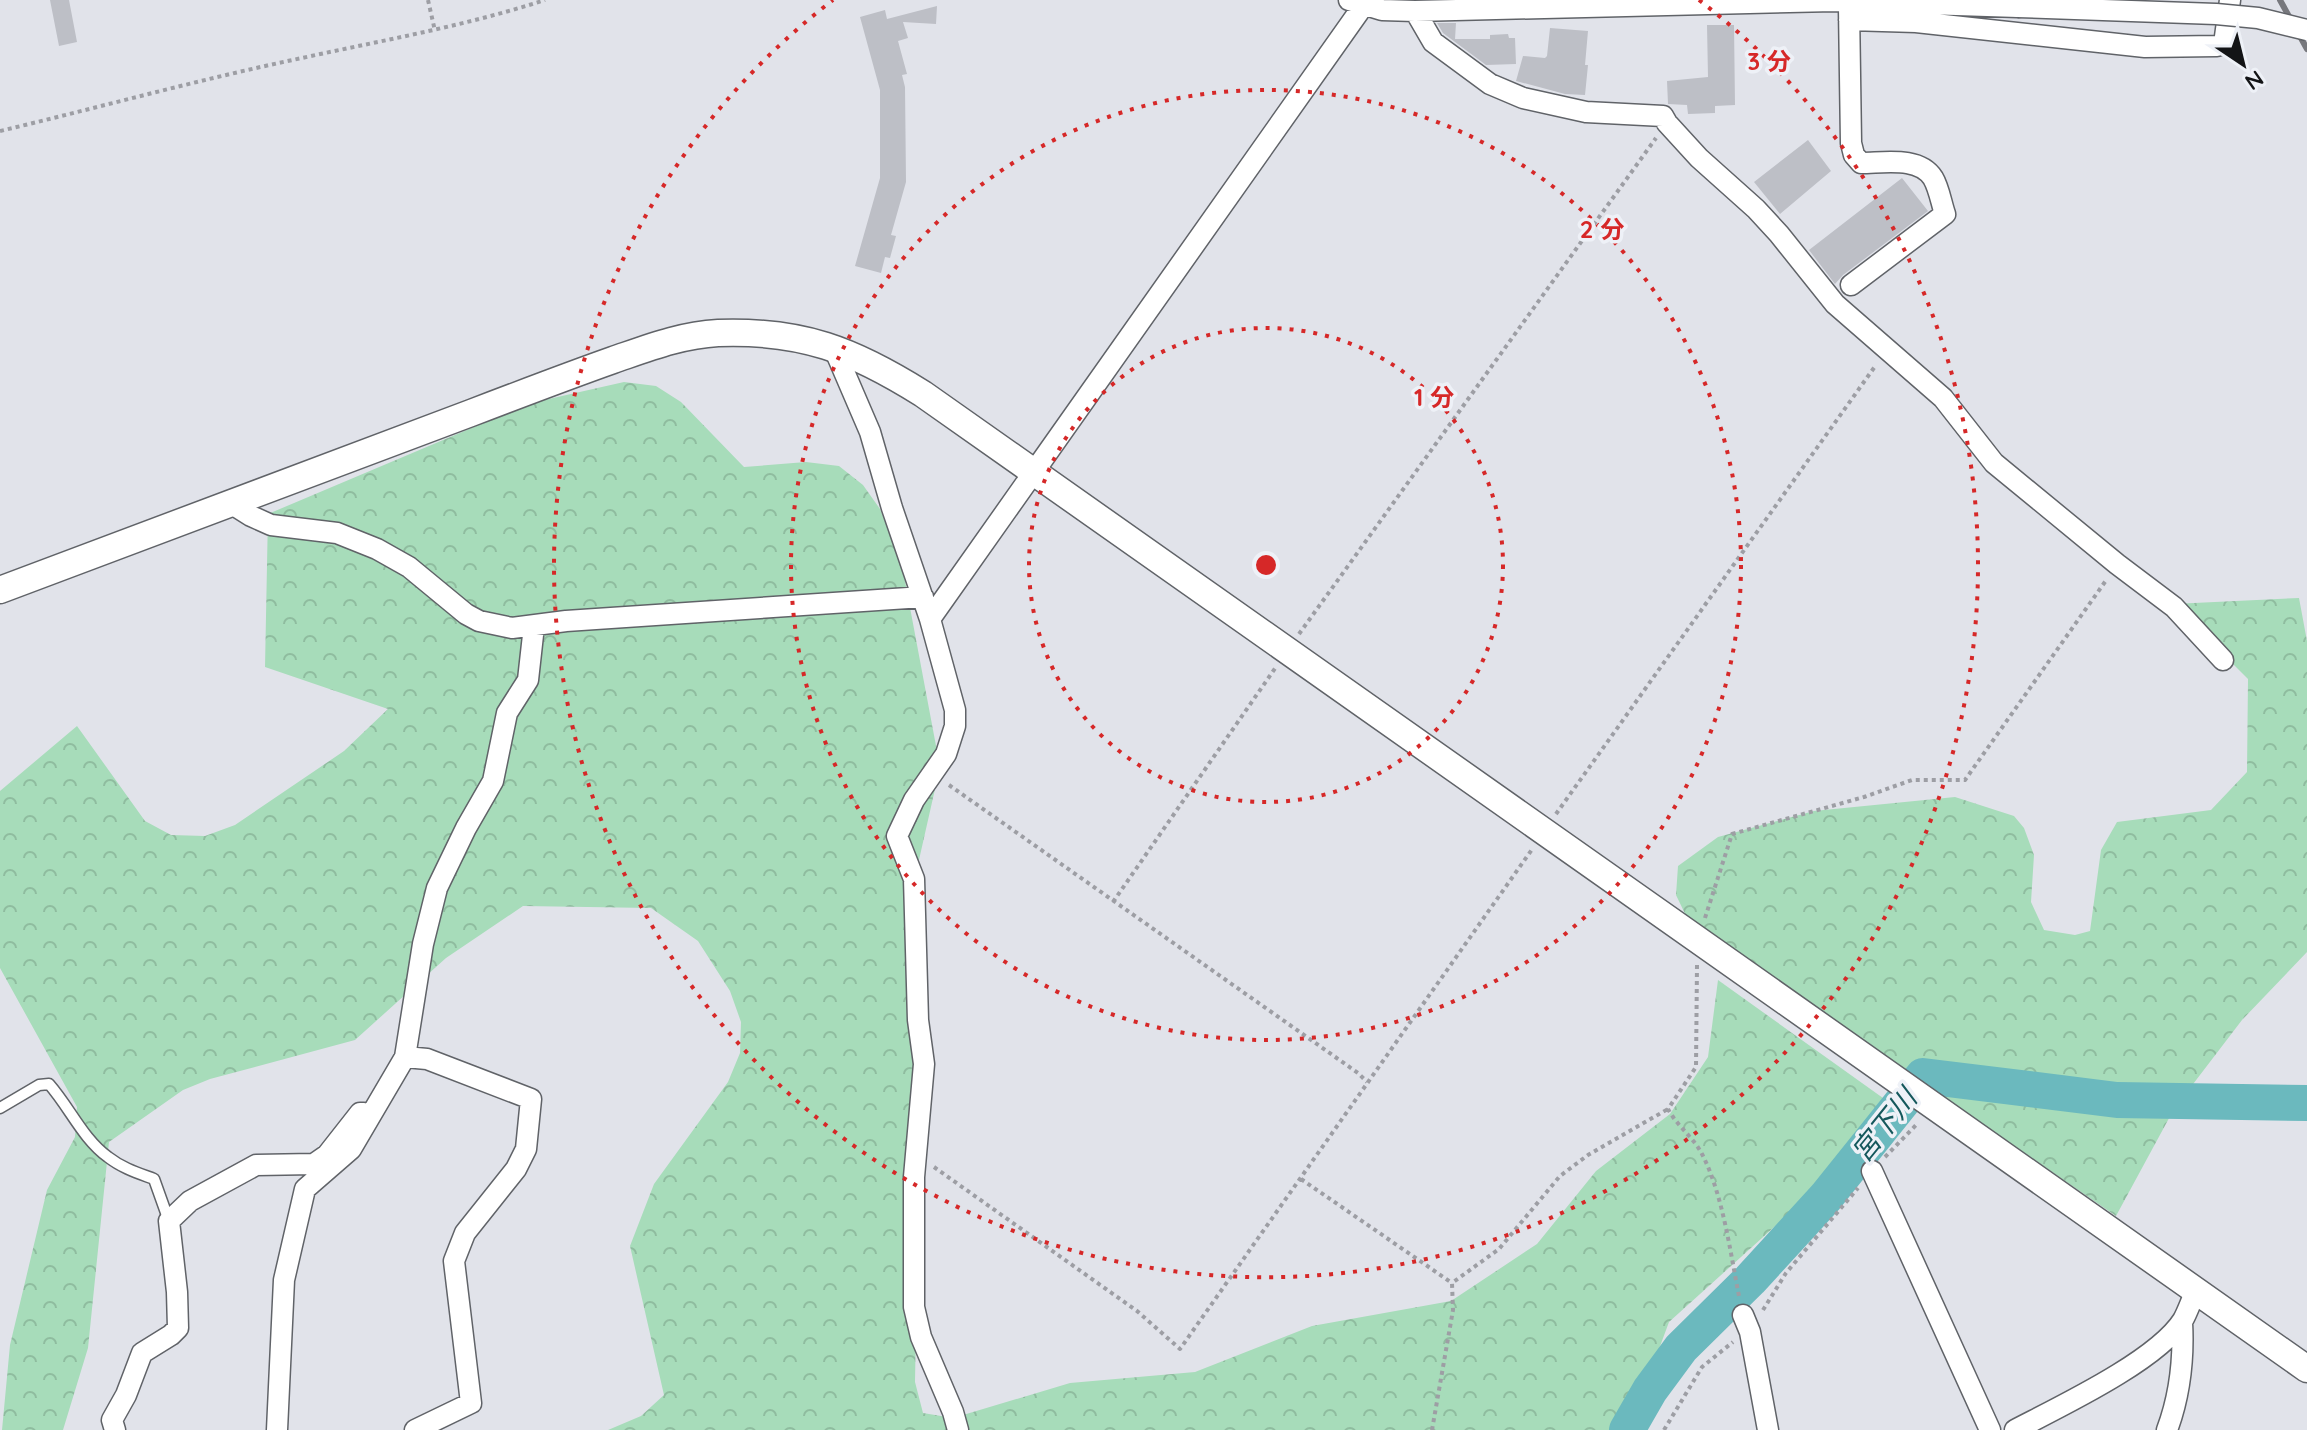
<svg xmlns="http://www.w3.org/2000/svg" width="2307" height="1430" font-family="Quicksand,'Noto Sans JP',sans-serif">
  <style>
    .forest { fill: url(#forest-crowns) }
    .lines { fill: none; stroke-linecap: round; stroke-linejoin: round }
    .river { stroke: #6bb9be; stroke-width: 36 }
    .building { fill: #bdbfc6 }
    .service-casing { stroke: #606368; stroke-width: 13 }
    .minor-casing { stroke: #606368; stroke-width: 23 }
    .tertiary-casing { stroke: #606368; stroke-width: 29 }
    .path { stroke: #9d9ea4; stroke-width: 4; stroke-dasharray: 4 4; stroke-linecap: butt }
    .service { stroke: #fff; stroke-width: 10 }
    .minor { stroke: #fff; stroke-width: 20 }
    .tertiary { stroke: #fff; stroke-width: 26 }
    .rail { stroke: #77787d; stroke-width: 6 }
    .minor-bridge-casing { stroke: #606368; stroke-width: 23; stroke-linecap: butt }
    .minor-bridge { stroke: #fff; stroke-width: 20 }
    .ring { fill: none; stroke: #d62828; stroke-width: 4; stroke-dasharray: 4 8 }
    .labels { text-anchor: middle; stroke-width: 7; stroke-linejoin: round; paint-order: stroke }
    .water-label { font-size: 28px; font-style: italic; fill: #15585c; stroke: #eef1f7 }
    .centre { fill: #d62828; stroke: #eef1f7; stroke-width: 4 }
    .ring-label { font-size: 24px; text-anchor: middle; font-weight: bold; fill: #d62828; stroke: #eef1f7; stroke-width: 7; stroke-linejoin: round; paint-order: stroke }
  </style>
  <defs>
    <pattern id="forest-crowns" width="20" height="18" patternUnits="userSpaceOnUse" patternTransform="scale(2)"><rect width="20" height="18" fill="#a7dcba"/><path d="M2 6a3 3 0 1 1 6 0M12 15a3 3 0 1 1 6 0" fill="none" stroke="#8fbc9f"/></pattern>
  </defs>
  <rect width="100%" height="100%" fill="#e1e3ea"/>
  <path class="forest" d="M624 382 656 386 681 402 744 467 806 462 839 466 863 485 880 509 902 565 940 767 914 882 923 942 915 1382 923 1413 953 1418 1070 1383 1195 1372 1312 1326 1451 1301 1537 1244 1596 1171 1670 1114 1708 1057 1718 980 1883 1098 1802 1202 1669 1322 1629 1430H608L641 1416 664 1395 630 1246 654 1184 728 1082 740 1053 741 1022 730 991 698 941 651 908 523 906 446 958 355 1040 210 1079 183 1090 109 1142 88 1348 63 1430H2L10 1345 47 1190 75 1137 77 1107 0 968V791L77 726 145 821 171 835 205 836 235 825 344 751 388 709 265 667 268 514 531 403Z
    M2299 598 2307 641V952L2242 1020 2174 1109 2116 1216 1689 922 1676 895 1678 866 1718 837 1814 811 1955 797 2014 816 2024 828 2034 855 2031 902 2044 930 2075 935 2090 931 2101 850 2117 822 2211 810 2247 772 2248 679 2173 604Z"/>
  <g class="lines">
    <path class="river" d="M1627 1430 1650 1390 1681 1348 1750 1280 1826 1197 1923 1076 2117 1100 2307 1103"/>
  </g>
  <path class="building" d="M50 0H69L77 42 59 46Z
    M937 6 936 24 903 22 908 38 898 41 907 74 902 75 905 87 906 182 891 235 896 236 890 258 885 257 881 273 855 266 880 178V90L860 17 885 10 887 19Z
    M1437 23H1456L1455 39H1490V35L1508 34 1509 38H1515L1516 64 1486 65 1443 33Z
    M1707 25H1734L1735 105 1715 106V113L1688 114 1687 105 1668 104 1667 81 1708 77Z
    M1550 28 1588 31 1585 65H1588L1585 95 1565 94 1516 81 1523 56 1545 58 1547 56Z
    M1808 140 1831 171 1780 214 1754 182Z
    M1902 178 1928 211 1843 275 1835 284 1809 250Z"/>
  <g class="lines">
    <g class="service-casing">
      <path id="service" d="M0 1108 39 1085 49 1084C70 1108 83 1139 108 1157 122 1168 138 1173 154 1179L169 1221"/>
    </g>
    <g class="minor-casing">
      <path id="minor" d="M1349 0 1382 10 1415 11 1834 1 2018 7
        M1849 8 1851 143 1854 155 1861 163C1884 163 1919 156 1933 178 1939 188 1941 202 1945 214L1851 285
        M1415 11 1433 42 1490 84 1523 98 1586 112 1663 116 1667 123 1699 158 1756 209 1779 234 1835 304 1943 398 1994 463 2117 564 2174 607 2223 660
        M1849 20 1916 22 2145 47 2217 46 2224 44 2230 0
        M833 346 870 432 892 508 930 619 955 710V726L946 754 914 800 897 836 914 879 918 1020 924 1064 914 1177V1307L921 1337 953 1412 958 1430
        M232 504 251 516 271 525 337 533 377 549 409 567 466 614 479 621 512 628 566 621 923 597
        M930 619 1363 6
        M405 1057 423 944 437 888 466 828 493 781 507 713 528 680 534 626
        M1872 1171 1990 1430
        M1743 1315 1750 1332 1768 1430
        M115 1430 112 1420 126 1395 142 1353 171 1335 178 1328 177 1292 169 1221 190 1201 256 1165 314 1164 327 1155 360 1113H364
        M277 1430 284 1280 305 1189 351 1149 405 1057 427 1059 531 1099 526 1149 516 1169 465 1233 454 1261 471 1403 415 1430
        M2015 1430C2059 1407 2157 1361 2183 1320 2188 1311 2191 1301 2196 1291
        M2167 1430C2180 1395 2184 1359 2182 1322"/>
    </g>
    <g class="tertiary-casing">
      <path id="tertiary" d="M0 590C157 531 314 472 471 413 518 395 565 377 613 360 648 348 681 335 718 333 802 330 853 350 923 394L2307 1369"/>
    </g>
    <path class="path" d="M428 0 435 31
      M0 131C101 107 201 79 302 58 384 40 465 26 545 0
      M1299 634 1656 138
      M949 785 1358 1073 1367 1082
      M1556 814 1876 365
      M1113 902 1276 667
      M1705 918 1732 834 1864 797 1912 780H1965L2107 579
      M1697 965 1696 1067 1668 1109C1677 1126 1694 1138 1702 1154 1723 1195 1730 1251 1739 1296
      M1885 1157 1918 1123
      M934 1167 1137 1311 1180 1349 1533 848
      M1301 1179 1452 1283
      M1763 1310 1786 1273 1858 1188
      M1432 1430 1453 1310 1452 1283 1499 1249 1560 1176 1588 1155 1668 1109
      M1664 1430 1702 1367 1733 1342"/>
    <use href="#service" class="service"/>
    <use href="#minor" class="minor"/>
    <use href="#tertiary" class="tertiary"/>
    <path class="rail" d="M2280 0 2307 49"/>
    <g class="minor-bridge-casing">
      <path id="minor-bridge" d="M2018 7 2216 14 2258 18 2307 30"/>
    </g>
    <use href="#minor-bridge" class="minor-bridge"/>
  </g>
  <g class="ring">
    <circle cx="1266" cy="565" r="237"/>
    <circle cx="1266" cy="565" r="475"/>
    <path d="M1699 0A712 712 0 1 1 833 0"/>
  </g>
  <g class="labels">
    <g class="water-label">
      <text transform="translate(1884 1125) rotate(-51)" y="10">宮下川</text>
    </g>
  </g>
  <circle cx="1266" cy="565" r="12" class="centre"/>
  <g class="ring-label">
    <text x="1769" y="70">3 分</text>
    <text x="1602" y="238">2 分</text>
    <text x="1434" y="406">1 分</text>
  </g>
  <g transform="translate(2243 64) rotate(145)" stroke="#eef1f7" stroke-width="6" paint-order="stroke">
  <path d="M0-6L14 30L0 20L-14 30Z" fill="#131416"/>
  <text y="-12" font-size="22" font-weight="bold" text-anchor="middle" fill="#131416">N</text>
  </g>
</svg>
